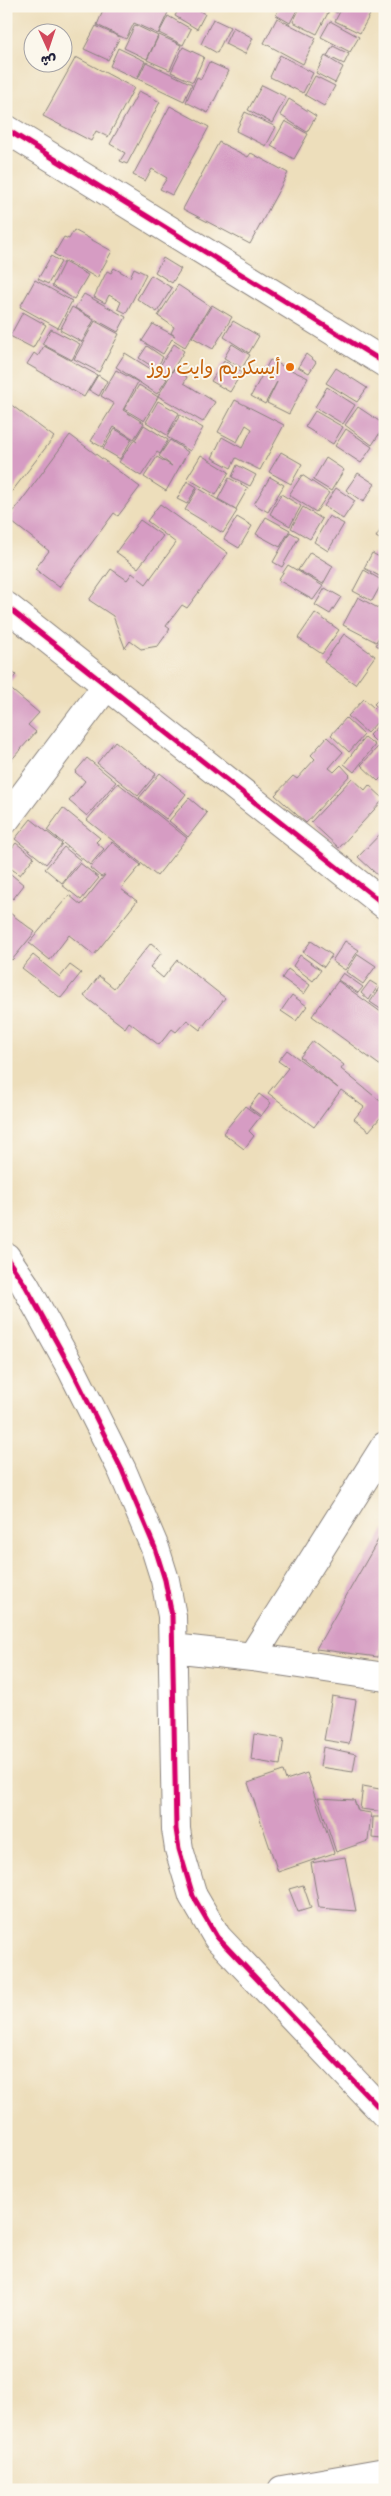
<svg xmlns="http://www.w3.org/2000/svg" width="391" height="2496" font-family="Sriracha,'Playpen Sans Arabic',sans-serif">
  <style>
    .building { fill: #d69cc3 }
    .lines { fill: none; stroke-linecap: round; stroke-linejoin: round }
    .minor-casing { stroke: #88807b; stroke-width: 30 }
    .minor { stroke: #fff; stroke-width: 28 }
    .cycleway-casing { stroke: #fbf7ec; stroke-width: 8 }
    .cycleway { stroke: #d6006c; stroke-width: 5 }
    .food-dot { fill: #e8710a; stroke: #fbf7ec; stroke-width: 2 }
    .labels { text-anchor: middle; stroke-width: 4; stroke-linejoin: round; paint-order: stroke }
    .food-label { font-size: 19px; fill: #c56008; stroke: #fbf7ec; text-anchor: end }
  </style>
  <rect width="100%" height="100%" fill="#fbf7ec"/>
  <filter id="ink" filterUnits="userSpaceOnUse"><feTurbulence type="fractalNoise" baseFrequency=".02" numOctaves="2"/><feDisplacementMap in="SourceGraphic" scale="10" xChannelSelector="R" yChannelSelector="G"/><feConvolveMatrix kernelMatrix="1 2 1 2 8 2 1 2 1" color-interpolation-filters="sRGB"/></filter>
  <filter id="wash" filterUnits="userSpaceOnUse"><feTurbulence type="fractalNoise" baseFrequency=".0096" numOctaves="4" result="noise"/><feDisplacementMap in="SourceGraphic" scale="20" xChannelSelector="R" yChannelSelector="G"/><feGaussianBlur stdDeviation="1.12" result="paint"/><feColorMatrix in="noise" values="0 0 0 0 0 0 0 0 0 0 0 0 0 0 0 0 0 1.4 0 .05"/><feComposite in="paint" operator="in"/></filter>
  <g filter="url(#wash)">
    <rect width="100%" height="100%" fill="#eddebb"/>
    <g id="blocks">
      <path class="building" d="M105 6H171L158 34 134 23 126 39 97 25Z
        M180 6H190L205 14 197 29 175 16Z
        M280 6H299L290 23 276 15Z
        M301 6H320L329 11 317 34 293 22Z
        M324 6H341L337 13Z
        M343 6H366L373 9 360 33 335 21Z
        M168 16 191 29 183 45 159 33Z
        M277 18 316 38 303 64 264 43Z
        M213 19 230 27 217 53 201 44Z
        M330 21 359 37 350 52 321 37Z
        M135 25 158 36 147 59 124 48Z
        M96 26 120 37 108 60 84 49Z
        M233 27 253 38 245 54 225 44Z
        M159 35 181 45 170 70 147 60Z
        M333 46 349 54 344 64 327 56Z
        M183 47 204 57 193 82 171 72Z
        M118 48 145 61 137 79 110 66Z
        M280 55 313 73 303 93 270 77Z
        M325 56 343 67 335 83 316 73Z
        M76 57 134 88 108 137 96 131 91 141 43 116Z
        M146 62 192 84 184 101 138 79Z
        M209 62 229 71 208 113 186 102 197 77 201 79Z
        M315 76 335 86 324 106 305 95Z
        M262 85 286 97 272 123 248 110Z
        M139 91 160 102 127 164 120 161 125 153 110 144Z
        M289 99 316 116 307 132 280 115Z
        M170 106 209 127 172 195 160 189 167 178 152 169 145 181 133 175Z
        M245 112 276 127 266 146 236 131Z
        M285 121 308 134 294 159 271 146Z
        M219 142 248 157 251 153 288 173 250 244 183 209Z
        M74 230 112 251 97 278 54 254 64 237 69 239Z
        M51 256 61 262 48 284 38 279Z
        M163 258 181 269 172 283 155 272Z
        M64 262 88 275 74 299 52 286Z
        M114 268 130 277 134 268 146 274 126 313 118 309 121 302 109 295 105 303 94 297 107 271 111 273Z
        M151 275 172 288 157 312 137 299Z
        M35 280 72 301 58 328 20 307Z
        M178 285 210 306 185 347 172 339 163 354 142 341 153 324 175 336 171 333 174 327 158 316Z
        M84 294 126 317 118 332 75 308Z
        M212 305 232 317 213 349 192 337Z
        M72 307 94 320 82 342 60 330Z
        M23 312 46 325 33 348 10 336Z
        M95 321 119 334 99 372 74 359Z
        M233 321 259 336 249 353 224 337Z
        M51 329 80 344 72 360 42 344Z
        M174 344 184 351 169 376 158 369Z
        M232 344 250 355 242 368 224 358Z
        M44 346 97 375 84 397 27 364 34 353 38 356Z
        M147 346 163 357 156 369 139 358Z
        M125 353 167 379 157 394 116 367Z
        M306 354 316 362 309 373 298 367Z
        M270 360 308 378 289 414 267 403 277 382 265 404 251 396Z
        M224 361 242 372 230 392 211 381Z
        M336 368 367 388 357 402 326 383Z
        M174 369 187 377 184 383 215 402 203 422 158 396Z
        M116 370 138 382 123 410 144 423 134 439 114 427 102 447 91 441 114 404 101 396Z
        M98 375 107 381 99 396 89 390Z
        M139 385 158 397 144 421 124 409Z
        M327 387 355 405 343 424 315 407Z
        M235 400 284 425 260 470 236 458 231 468 212 458 222 437 242 448 252 429 246 425 237 442 218 432Z
        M6 401 54 437 6 499Z
        M158 401 179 413 167 435 146 422Z
        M358 407 385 425 372 445 345 425Z
        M315 411 343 427 333 444 305 427Z
        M180 415 203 428 190 451 167 437Z
        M144 425 168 440 160 454 157 452 141 476 119 462 134 440 137 442 135 440Z
        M115 429 132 439 120 459 103 449Z
        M346 429 372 447 361 463 335 446Z
        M70 435 140 487 118 516 114 513 59 587 35 569 49 551 8 519Z
        M170 440 188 452 166 491 144 477 157 457 172 466 159 456Z
        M281 452 302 464 291 484 269 472Z
        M201 455 229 472 216 495 187 478Z
        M326 458 344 470 331 491 313 480Z
        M237 465 256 475 250 486 232 477Z
        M358 473 375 484 363 502 346 490Z
        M302 475 329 493 316 512 289 495Z
        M270 477 284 485 268 512 254 504Z
        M229 478 248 488 236 509 218 499Z
        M187 481 197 487 187 504 177 499Z
        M198 488 237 511 223 533 185 510Z
        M336 488 355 501 343 519 324 506Z
        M281 494 301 506 290 526 270 514Z
        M160 504 228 553 187 608 182 605 166 626 170 629 158 646 141 649 130 641 125 648 113 616 89 600 111 569 127 580 132 573 146 584 176 543 147 521Z
        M303 507 322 519 310 539 291 528Z
        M329 516 344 524 328 551 314 542Z
        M237 517 252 526 239 548 224 539Z
        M266 517 290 530 280 547 256 534Z
        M140 520 163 536 138 568 116 552Z
        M385 523V542L376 537Z
        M290 532 299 537 282 567 273 562Z
        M310 552 333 566 323 584 298 570Z
        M372 553 385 560V579L364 568Z
        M288 565 323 586 313 600 278 580Z
        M364 570 383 581 372 601 353 591Z
        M325 588 341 597 330 614 315 605Z
        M385 595V608L379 605Z
        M358 597 385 612V627L376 642 343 625Z
        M315 613 339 630 322 654 298 638Z
        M385 629V650L376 645Z
        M344 634 375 656 355 684 324 662Z
        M6 667 16 675 6 686Z
        M7 686 39 713 28 725 36 732 6 766Z
        M385 693V714L374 704Z
        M364 699 383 716 367 733 348 716Z
        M346 718 364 735 349 752 331 735Z
        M385 718V751L369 735Z
        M327 737 343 752 329 768 334 772 341 765 350 775 306 823 275 795 293 776 297 779 315 759 311 755Z
        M365 737 375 745 354 772 344 764Z
        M115 741 156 774 138 796 97 763Z
        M378 747 385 753V774L378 781 361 765Z
        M87 758 116 782 87 816 69 801 85 781 75 772Z
        M160 773 186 794 166 819 139 798Z
        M352 778 365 790 369 785 384 799 339 848 311 822Z
        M118 783 187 838 157 876 87 820Z
        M189 798 207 813 188 837 169 821Z
        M63 808 100 838 96 842 104 849 90 865 47 830Z
        M31 819 62 844 46 864 15 839Z
        M385 829V882L358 857Z
        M112 842 141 865 121 889 137 901 94 955 69 935 50 960 29 943 69 895 81 905 105 875 101 877 90 868Z
        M16 843 34 857 20 875 6 865V855Z
        M64 847 80 860 62 883 45 869Z
        M80 863 99 878 81 900 62 885Z
        M6 870 24 885 13 899 6 893Z
        M6 910 35 932 12 960 6 956Z
        M311 941 332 955 324 967 303 952Z
        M345 941 359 950 345 970 332 961Z
        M151 943 162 952 150 967 163 978 177 960 225 998 200 1030 187 1020 176 1032 172 1029 159 1045 129 1022 125 1028 84 996 99 976 114 988Z
        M358 954 376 966 363 984 346 972Z
        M33 955 60 977 70 965 81 973 61 998 22 968Z
        M300 955 321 970 313 981 293 966Z
        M288 969 310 985 304 994 282 978Z
        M343 973 363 987 358 993 338 980Z
        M338 981 385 1015V1069L312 1016Z
        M370 981 378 986 369 1000 361 993Z
        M385 981V1012L370 1002Z
        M292 995 307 1006 296 1021 281 1011Z
        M313 1041 344 1065 341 1069 385 1105V1112L369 1131 354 1119 364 1107 341 1090 314 1127 268 1093 288 1068 278 1061 287 1050 338 1088 300 1057Z
        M259 1094 271 1103 261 1116 249 1107Z
        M245 1106 260 1117 249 1131 254 1136 244 1149 223 1133Z
        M385 1528V1620L378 1657 316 1649Z
        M384 1636H385V1658L380 1657Z
        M332 1696 356 1700 349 1744 324 1740Z
        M254 1734 284 1739 280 1765 251 1760Z
        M323 1747 356 1754 353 1772 320 1767Z
        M283 1771 286 1780 307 1773 334 1853 278 1872 248 1783Z
        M363 1786 385 1790V1812L360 1809Z
        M318 1798 354 1800 358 1811 371 1813 368 1841 336 1852Z
        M373 1817H385L383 1839 372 1838Z
        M345 1857 356 1911 319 1908 311 1863Z
        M303 1885 311 1908 298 1912 289 1889Z"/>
    </g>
  </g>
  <g filter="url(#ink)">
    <use href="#blocks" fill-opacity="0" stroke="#88807b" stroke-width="1"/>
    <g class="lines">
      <g class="minor-casing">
        <path id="minor" d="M6 129 385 363
          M6 606 385 905
          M6 819 107 685
          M6 1257 25 1285 72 1370 122 1470 155 1548 165 1580 172 1616 176 1829 179 1849 193 1896 217 1937 385 2114
          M173 1648 252 1657 385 1677
          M252 1657 385 1446
          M282 2490 385 2472"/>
      </g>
      <use href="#minor" class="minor"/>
      <g class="cycleway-casing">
        <path id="cycleway" d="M6 129 385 363
          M6 606 385 905
          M6 1257 25 1285 72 1370 122 1470 155 1548 165 1580 172 1616 176 1829 179 1849 193 1896 217 1937 385 2114"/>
      </g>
      <use href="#cycleway" class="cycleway"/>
    </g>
  </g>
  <circle class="food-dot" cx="290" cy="367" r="5"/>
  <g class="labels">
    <g class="food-label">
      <text x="280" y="374">أيسكريم وايت روز</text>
    </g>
  </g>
  <rect width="391" height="2496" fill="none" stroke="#fbf7ec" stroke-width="25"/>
  <g transform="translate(48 48) rotate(177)"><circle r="24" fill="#fbf7ec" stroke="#a4a2a5"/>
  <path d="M0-4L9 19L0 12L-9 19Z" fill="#d1495b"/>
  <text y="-8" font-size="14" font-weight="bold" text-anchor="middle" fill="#22223b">ش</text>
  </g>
</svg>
